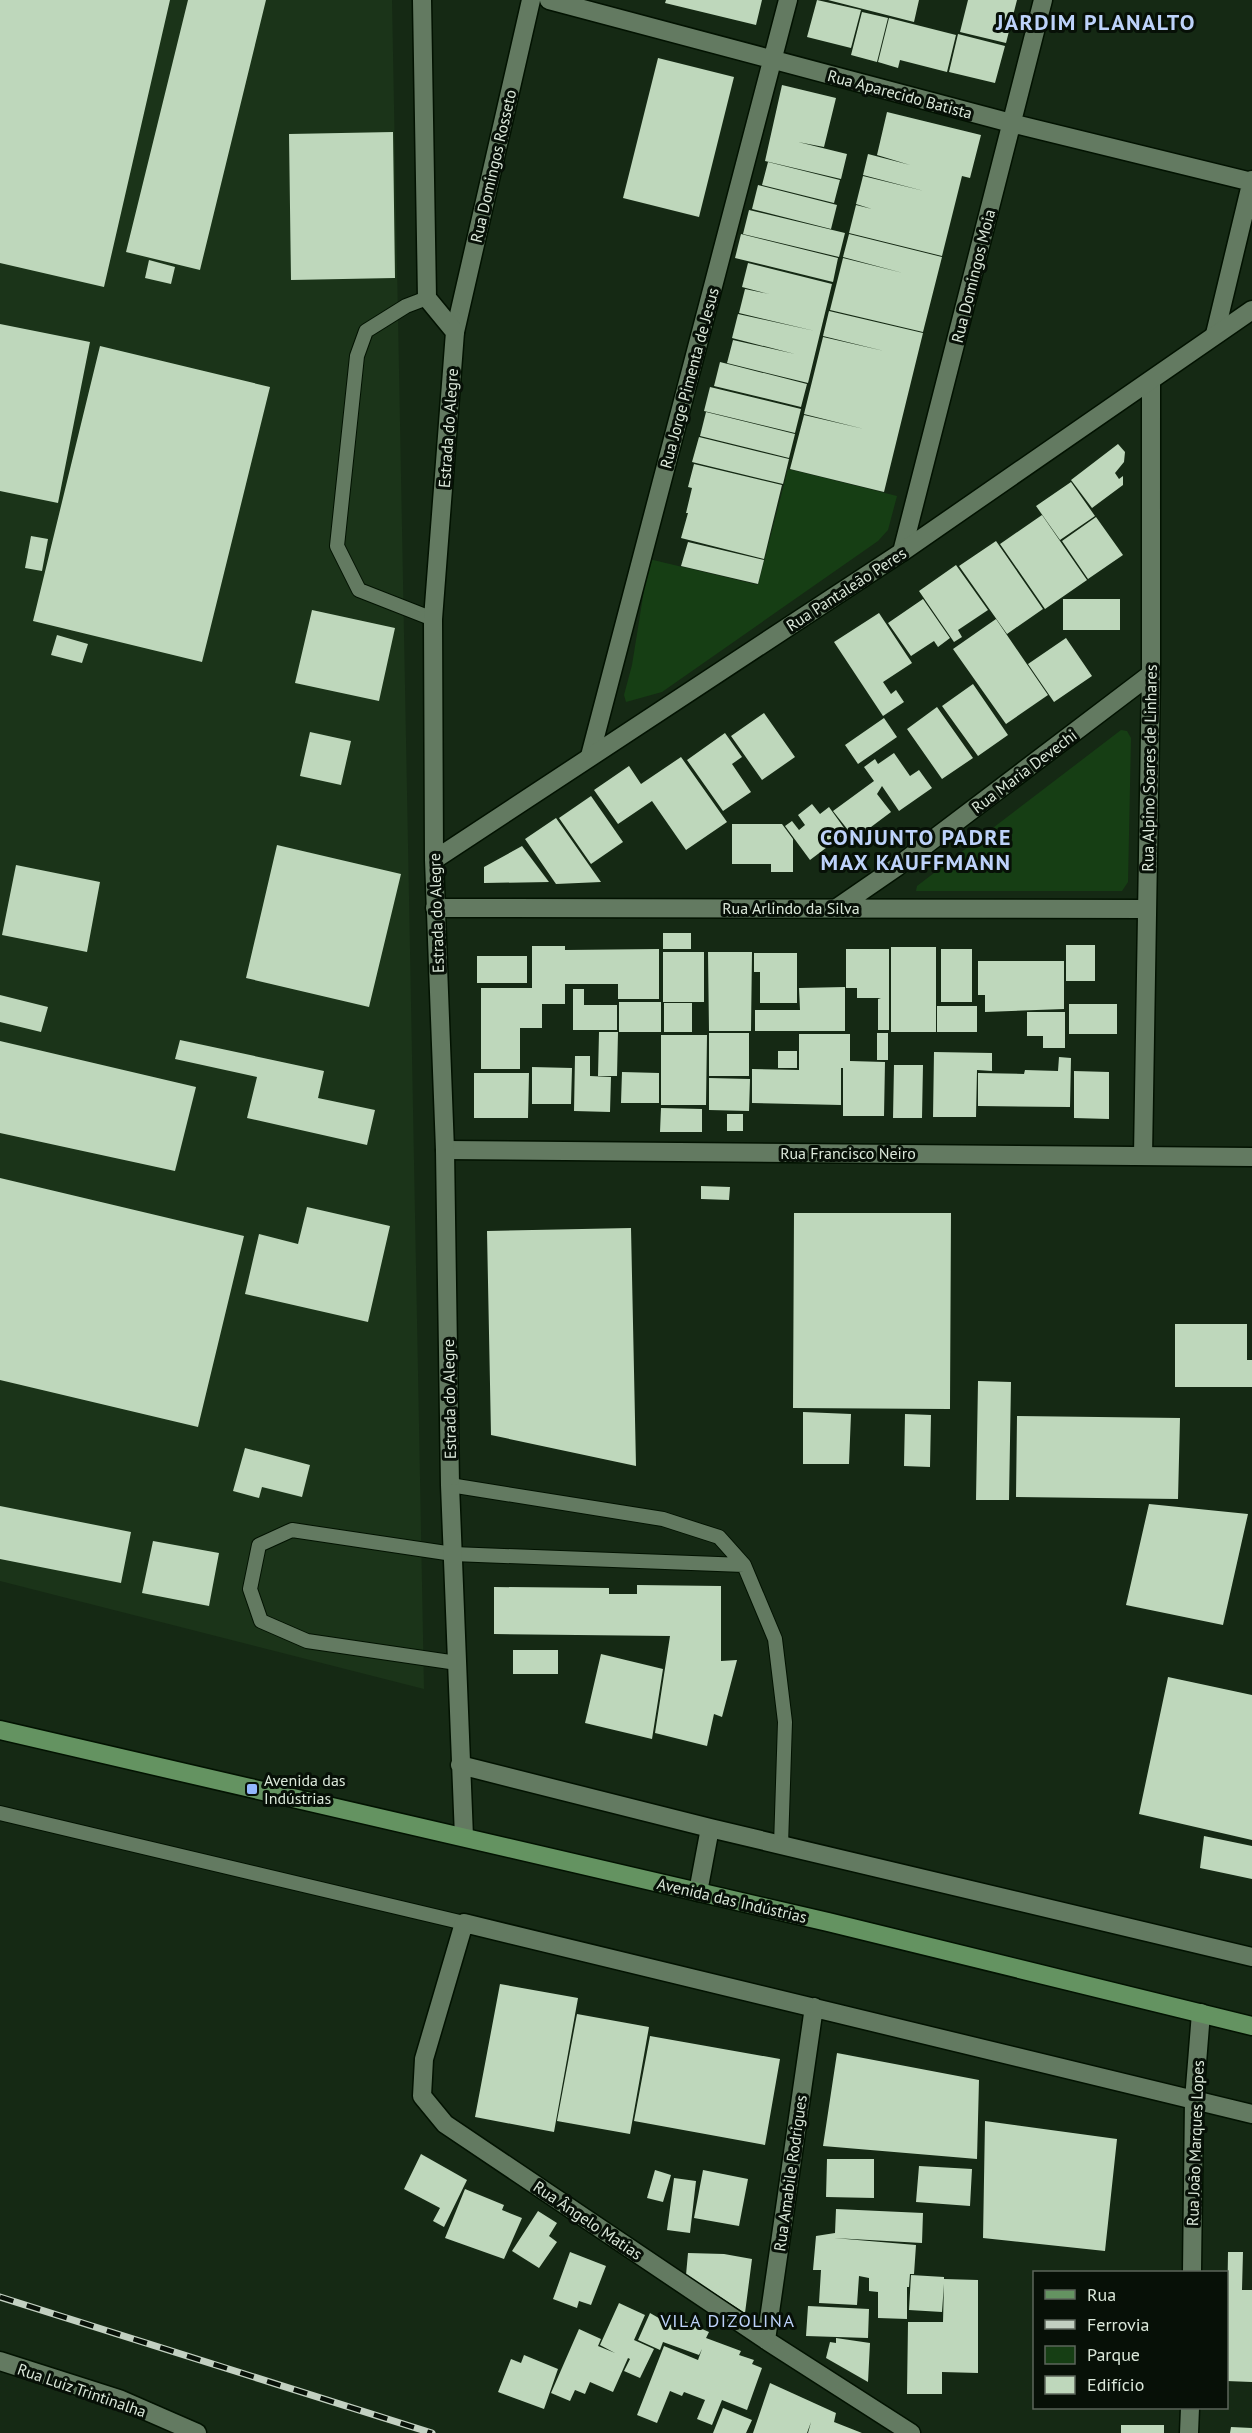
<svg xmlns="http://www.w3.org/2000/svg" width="1252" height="2433" font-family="'PT Sans',sans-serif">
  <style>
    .built { fill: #1b3419 }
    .green { fill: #163e14 }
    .building { fill: #bed7bb }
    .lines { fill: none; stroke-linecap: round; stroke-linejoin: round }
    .lane-casing { stroke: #021201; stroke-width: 16 }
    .street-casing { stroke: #021201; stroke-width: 21 }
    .secondary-casing { stroke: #021201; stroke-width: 21 }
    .primary-casing { stroke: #021201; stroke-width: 21 }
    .lane { stroke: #637a61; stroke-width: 14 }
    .street { stroke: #637a61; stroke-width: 18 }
    .secondary { stroke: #637a61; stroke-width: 18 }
    .primary { stroke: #649361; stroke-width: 18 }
    .rail-casing { stroke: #c2d0c1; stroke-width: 7 }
    .rail { stroke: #071007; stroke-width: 4.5; stroke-dasharray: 14; stroke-linecap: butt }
    .poi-dot { fill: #93b7fd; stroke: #071007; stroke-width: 2 }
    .labels { text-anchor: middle; stroke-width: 6; stroke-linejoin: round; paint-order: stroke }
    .street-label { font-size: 16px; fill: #dbe8da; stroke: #071007 }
    .poi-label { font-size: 16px; fill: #dbe8da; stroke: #071007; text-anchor: start }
    .neighbourhood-label { font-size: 18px; letter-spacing: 1.5px; fill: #bdd2fa; stroke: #071007 }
    .district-label { font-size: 22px; font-weight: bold; letter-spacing: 1.5px; fill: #bdd2fa; stroke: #071007 }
  </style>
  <rect width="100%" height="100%" fill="#152914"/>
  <path class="built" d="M0 0H392L424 1689 0 1581Z"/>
  <path class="green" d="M788 469 897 496 888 530 878 541 662 692 626 702 624 695 632 665 649 559 758 585Z
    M1121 730 1127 731 1131 738 1128 882 1122 891H916L917 886Z"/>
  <path class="building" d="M0 0H170L104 287 0 263Z
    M188 0H266L200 270 126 252Z
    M666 0H762L756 25 665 3Z
    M817 0 861 10 851 48 807 37Z
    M828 0H919L914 22Z
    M968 0H1017L1006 43 960 32Z
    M862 12 888 18 877 62 851 55Z
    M889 18 956 35 947 72 900 60 898 68 878 62Z
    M958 34 1005 46 995 83 949 72Z
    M658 58 734 77 699 217 623 198Z
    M782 85 836 98 824 147 798 142 847 154 841 179 765 161Z
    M887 112 981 135 970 178 962 176 942 256 849 233 856 205 872 209 856 204 863 176 924 191 863 175 868 154 910 165 877 155Z
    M393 132 395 278 291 280 289 134Z
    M768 162 840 180 834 203 762 185Z
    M758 185 837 205 831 229 752 209Z
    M749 210 845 233 839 257 743 234Z
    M741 234 838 258 833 282 735 258Z
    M849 234 942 257 923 332 830 310 843 258 903 273 843 257Z
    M149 260 175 267 171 284 145 278Z
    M748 263 832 284 808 383 727 363 733 340 795 354 732 338 738 314 815 331 739 313 745 289 769 294 742 287Z
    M829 311 923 333 884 492 790 469 804 415 864 429 804 414 823 337 884 351 823 336Z
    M0 324 90 342 58 503 0 491Z
    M100 346 270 387 202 662 33 621Z
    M720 362 807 384 801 407 714 386Z
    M710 387 801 409 795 433 704 411Z
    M706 412 795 434 789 458 700 436Z
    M699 437 789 459 783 484 692 462Z
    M1118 444 1125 452 1124 462 1115 473 1119 479 1123 476V485L1092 508 1071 480Z
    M694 464 782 485 770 534 734 525 770 534 764 559 681 538 688 513H686L692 488 688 487Z
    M1071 482 1095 516 1060 540 1036 506Z
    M1042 515 1087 580 1045 609 1000 544Z
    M1096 517 1123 555 1088 579 1062 541Z
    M31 536 48 539 42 571 25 568Z
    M996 541 1043 609 1007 634 959 566Z
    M688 542 764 560 758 584 681 566Z
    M956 565 988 610 958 630 962 637 954 642 919 591Z
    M923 599 950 638 938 647 934 641 911 656 888 623Z
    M1063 599H1120V630H1063Z
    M312 610 395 628 379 701 295 683Z
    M879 613 912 663 883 682 891 694 896 690 904 702 883 716 834 642Z
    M996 619 1048 695 1006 724 953 649Z
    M57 635 88 644 82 663 51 655Z
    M1066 638 1092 676 1054 702 1028 664Z
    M973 684 1008 735 978 756 942 706Z
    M937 707 973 758 942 779 907 729Z
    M764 713 795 757 762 780 731 736Z
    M884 718 897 737 858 764 845 745Z
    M310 732 351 741 341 785 300 776Z
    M725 733 742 757 732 764 751 792 723 811 687 760Z
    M894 753 910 776 919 770 932 788 899 811 882 786 877 794 891 812 855 839 833 811 874 781 864 767 875 759 878 764Z
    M681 757 727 822 686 850 652 801 618 824 594 790 629 766 641 784Z
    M591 796 623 842 591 864 559 818Z
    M812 804 820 814 829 807 847 832 810 860 785 826 792 821 799 830 805 825 798 815Z
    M556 818 601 882 556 884 525 839Z
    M732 824H782L793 839V872H771V864H732Z
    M277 845 401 874 369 1007 246 978Z
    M522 846 549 882 484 883V867Z
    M16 865 100 882 87 952 2 935Z
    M663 933H691V949H663Z
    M1066 945H1095V981H1066Z
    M532 946H565V950L659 949V999H618V984H565V1004H542V1028H520V1069H481V988H532Z
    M891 947H936V1032H891Z
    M846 949H889V1030H878V999L881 998H857V988H846Z
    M941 949H972V1002H941Z
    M663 952H704V1002H663Z
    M708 952H752L751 1031H709Z
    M754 953H797V1003H760V972H754Z
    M477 956H527V983H477Z
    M978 961H1064V1009L985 1012V995H978Z
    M845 987V1031H755V1010H800L799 988Z
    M573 989H584V1005H617V1030H573Z
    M0 995 48 1007 41 1032 0 1022Z
    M619 1002H661V1032H619Z
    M664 1003H692V1032H664Z
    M1069 1004H1117V1034H1069Z
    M937 1006H977V1032H937Z
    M1027 1012H1065V1048H1043V1036H1027Z
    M599 1032H618L617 1076H598Z
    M709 1033H749V1076H709Z
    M877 1033H888V1060H877Z
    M799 1034H850V1061L885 1062 884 1116H843V1068H841V1105L752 1103V1069L799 1070Z
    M661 1035H707L706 1105H661Z
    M180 1040 324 1071 318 1098 375 1110 367 1145 247 1118 257 1077 175 1059Z
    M0 1041 196 1087 175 1171 0 1133Z
    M778 1051H797V1068H778Z
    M934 1052 992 1053V1071L977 1070 976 1117H933Z
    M575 1056H590V1076L611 1077 610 1112 574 1111Z
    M1059 1057 1071 1058 1070 1107 978 1106V1073L1024 1074 1025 1070 1058 1071Z
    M894 1065H923L922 1118H893Z
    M532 1067 572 1068 571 1104H532Z
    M1074 1071 1109 1072V1119L1074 1118Z
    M622 1072 659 1073V1103H621Z
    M474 1073H529L528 1118H474Z
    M709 1078 750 1079 749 1111 709 1110Z
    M661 1108 702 1109V1132H660Z
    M727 1114H743V1131H727Z
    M0 1178 244 1236 198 1427 0 1380Z
    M701 1186 730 1187 729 1200 701 1199Z
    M307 1207 390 1226 368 1322 245 1294 259 1234 298 1244Z
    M794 1213H951L950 1409 793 1408Z
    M631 1228 636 1466 491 1435 487 1231Z
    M1175 1324H1247V1360H1252V1387H1175Z
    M978 1381 1011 1382 1009 1500H976Z
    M803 1412 851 1414 849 1464H803Z
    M905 1414 931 1415 930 1467 904 1466Z
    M1017 1416 1180 1418 1178 1499 1016 1497Z
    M245 1448 310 1465 302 1497 262 1487 259 1498 233 1491Z
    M1149 1504 1248 1514 1223 1625 1126 1605Z
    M0 1506 131 1532 121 1583 0 1559Z
    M153 1541 219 1553 209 1606 142 1593Z
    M637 1585 721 1586V1661L737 1660 722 1717 714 1714 707 1746 655 1733 670 1636 494 1634V1587L609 1588V1594H637Z
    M513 1650H558V1674H513Z
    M601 1654 663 1669 652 1739 585 1723Z
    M1168 1677 1252 1695V1840L1139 1814Z
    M1204 1836 1252 1846V1879L1200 1868Z
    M500 1984 578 1998 554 2132 475 2117Z
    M577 2014 649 2027 630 2134 557 2121Z
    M650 2036 780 2059 765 2145 634 2121Z
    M837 2053 979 2080 977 2159 823 2146Z
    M985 2121 1117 2139 1105 2251 983 2238Z
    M421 2154 467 2180 444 2227 433 2221 440 2208 404 2189Z
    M827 2159H874V2198L826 2197Z
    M919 2166 972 2169 970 2206 916 2202Z
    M655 2170 671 2175 663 2202 647 2198Z
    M703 2170 748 2179 739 2226 694 2218Z
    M674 2178 696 2181 690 2233 667 2230Z
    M465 2189 504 2205 502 2210 522 2218 504 2259 445 2238Z
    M836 2209 923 2213 922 2243 834 2238 916 2245 914 2274H905H910L909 2287H907V2319L878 2318V2292L869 2291V2278L859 2276 857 2305 819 2303 821 2270H813L816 2236 835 2233Z
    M538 2211 557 2223 549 2236 557 2242 539 2268 512 2251Z
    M570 2252 606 2266 591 2305 579 2301 577 2308 553 2299Z
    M1228 2252H1243L1242 2290H1252V2382L1226 2381Z
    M688 2253 724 2254 752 2259 745 2313 686 2275Z
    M911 2275 944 2277V2279L978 2280V2373L942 2372V2394H907L908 2322H943L944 2284 942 2312 909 2310Z
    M619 2303 645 2315 634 2340 654 2349 640 2378 624 2371 630 2359 628 2358 613 2392 590 2382 585 2394 575 2390 570 2401 551 2393 579 2329 601 2339 598 2346 615 2353 600 2345Z
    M808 2306 869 2309 868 2338 806 2336Z
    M650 2313 671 2325 675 2317 709 2332 706 2338 741 2351 739 2355 754 2360 752 2364 762 2368 747 2410 722 2400 712 2425 697 2419 705 2400 684 2392 682 2396 670 2391 657 2423 637 2415 664 2346 698 2360 702 2349 699 2355 663 2342 660 2350 638 2340Z
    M836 2338 870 2343 868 2382 826 2358 830 2342 836 2343Z
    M524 2355 558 2369 544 2409 498 2392 511 2359 521 2363Z
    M770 2383 836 2413 834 2422 862 2433H808L811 2422 807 2433H753Z
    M723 2408 752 2420 746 2433H713Z
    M1121 2425H1164V2433H1121Z
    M1231 2427 1252 2428V2433H1230Z"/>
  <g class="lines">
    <g class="lane-casing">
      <path id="lane" d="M427 298 406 306 366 331 357 356 337 546 359 590 433 619
        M450 1485 663 1519 719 1537 744 1565 775 1639 785 1722 781 1845
        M457 1663 307 1641 261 1621 250 1589 259 1545 292 1530 453 1554 744 1565
        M0 1813 464 1923"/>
    </g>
    <g class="street-casing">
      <path id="street" d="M549 0 1011 123 1252 182
        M455 332 531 0
        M1215 334 1252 180
        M902 552 1043 0
        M590 756 788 0
        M435 908 1147 909
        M837 908 898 866 1151 674
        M445 1150 1252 1157
        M1143 1156 1151 674V381
        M1192 2272 1194 2100 1201 2013
        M766 2340 814 2007
        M0 2361 119 2399 197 2433
        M911 2433 766 2340 445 2124 422 2096 424 2059 464 1923 1252 2114
        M1189 2433 1190 2408"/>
    </g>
    <g class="secondary-casing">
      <path id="secondary" d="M422 0 427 298 455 332 433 619 434 860 445 1150 450 1485 464 1837
        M434 860 902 552 1252 310
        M460 1765 710 1828 1252 1957
        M698 1892 710 1828"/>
    </g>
    <g class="primary-casing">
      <path id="primary" d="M0 1730 828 1922 1252 2026"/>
    </g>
    <use href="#lane" class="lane"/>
    <use href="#street" class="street"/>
    <use href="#secondary" class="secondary"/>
    <use href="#primary" class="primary"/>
    <g class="rail-casing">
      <path id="rail" d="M0 2297 432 2433"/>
    </g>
    <use href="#rail" class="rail"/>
  </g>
  <rect class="poi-dot" x="246" y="1783" width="12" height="12" rx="3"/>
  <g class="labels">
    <g class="street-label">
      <text transform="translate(900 94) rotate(15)" y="6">Rua Aparecido Batista</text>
      <text transform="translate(493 166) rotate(-77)" y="6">Rua Domingos Rosseto</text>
      <text transform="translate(973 276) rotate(-76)" y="6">Rua Domingos Moia</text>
      <text transform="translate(689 378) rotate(-75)" y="6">Rua Jorge Pimenta de Jesus</text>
      <text transform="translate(448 428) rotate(-86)" y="6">Estrada do Alegre</text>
      <text transform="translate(846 589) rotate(-33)" y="6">Rua Pantaleão Peres</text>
      <text transform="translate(1149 768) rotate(-89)" y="6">Rua Alpino Soares de Linhares</text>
      <text transform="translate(1024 771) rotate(-37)" y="6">Rua Maria Devechi</text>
      <text x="791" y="914">Rua Arlindo da Silva</text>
      <text transform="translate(436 913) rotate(-92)" y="6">Estrada do Alegre</text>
      <text x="848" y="1159">Rua Francisco Neiro</text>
      <text transform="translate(449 1399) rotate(-91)" y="6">Estrada do Alegre</text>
      <text transform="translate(732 1900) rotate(13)" y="6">Avenida das Indústrias</text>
      <text transform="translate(1195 2143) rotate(-88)" y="6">Rua João Marques Lopes</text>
      <text transform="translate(790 2173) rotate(-82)" y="6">Rua Amabile Rodrigues</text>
      <text transform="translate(588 2220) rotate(34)" y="6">Rua Ângelo Matias</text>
      <text transform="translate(82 2390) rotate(19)" y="6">Rua Luiz Trintinalha</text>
    </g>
    <g class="poi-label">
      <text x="264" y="1786">Avenida das<tspan x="264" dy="18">Indústrias</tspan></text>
    </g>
    <g class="neighbourhood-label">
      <text x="728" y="2327">VILA DIZOLINA</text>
    </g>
    <g class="district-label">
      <text x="1096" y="30">JARDIM PLANALTO</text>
      <text x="916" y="845">CONJUNTO PADRE<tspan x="916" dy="25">MAX KAUFFMANN</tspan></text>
    </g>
  </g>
  <rect x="1033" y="2271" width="195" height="138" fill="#071007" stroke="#5c665b" stroke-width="1.5"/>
  <rect x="1045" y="2290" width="30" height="9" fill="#649361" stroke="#5c665b" stroke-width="1.5"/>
  <text x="1087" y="2301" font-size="18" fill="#dbe8da">Rua</text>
  <rect x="1045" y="2320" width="30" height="9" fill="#c2d0c1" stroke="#5c665b" stroke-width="1.5"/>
  <text x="1087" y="2331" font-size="18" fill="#dbe8da">Ferrovia</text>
  <rect x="1045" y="2346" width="30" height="18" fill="#163e14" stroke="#5c665b" stroke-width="1.5"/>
  <text x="1087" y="2361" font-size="18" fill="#dbe8da">Parque</text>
  <rect x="1045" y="2376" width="30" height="18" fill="#bed7bb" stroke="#5c665b" stroke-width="1.5"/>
  <text x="1087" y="2391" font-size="18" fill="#dbe8da">Edifício</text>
</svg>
